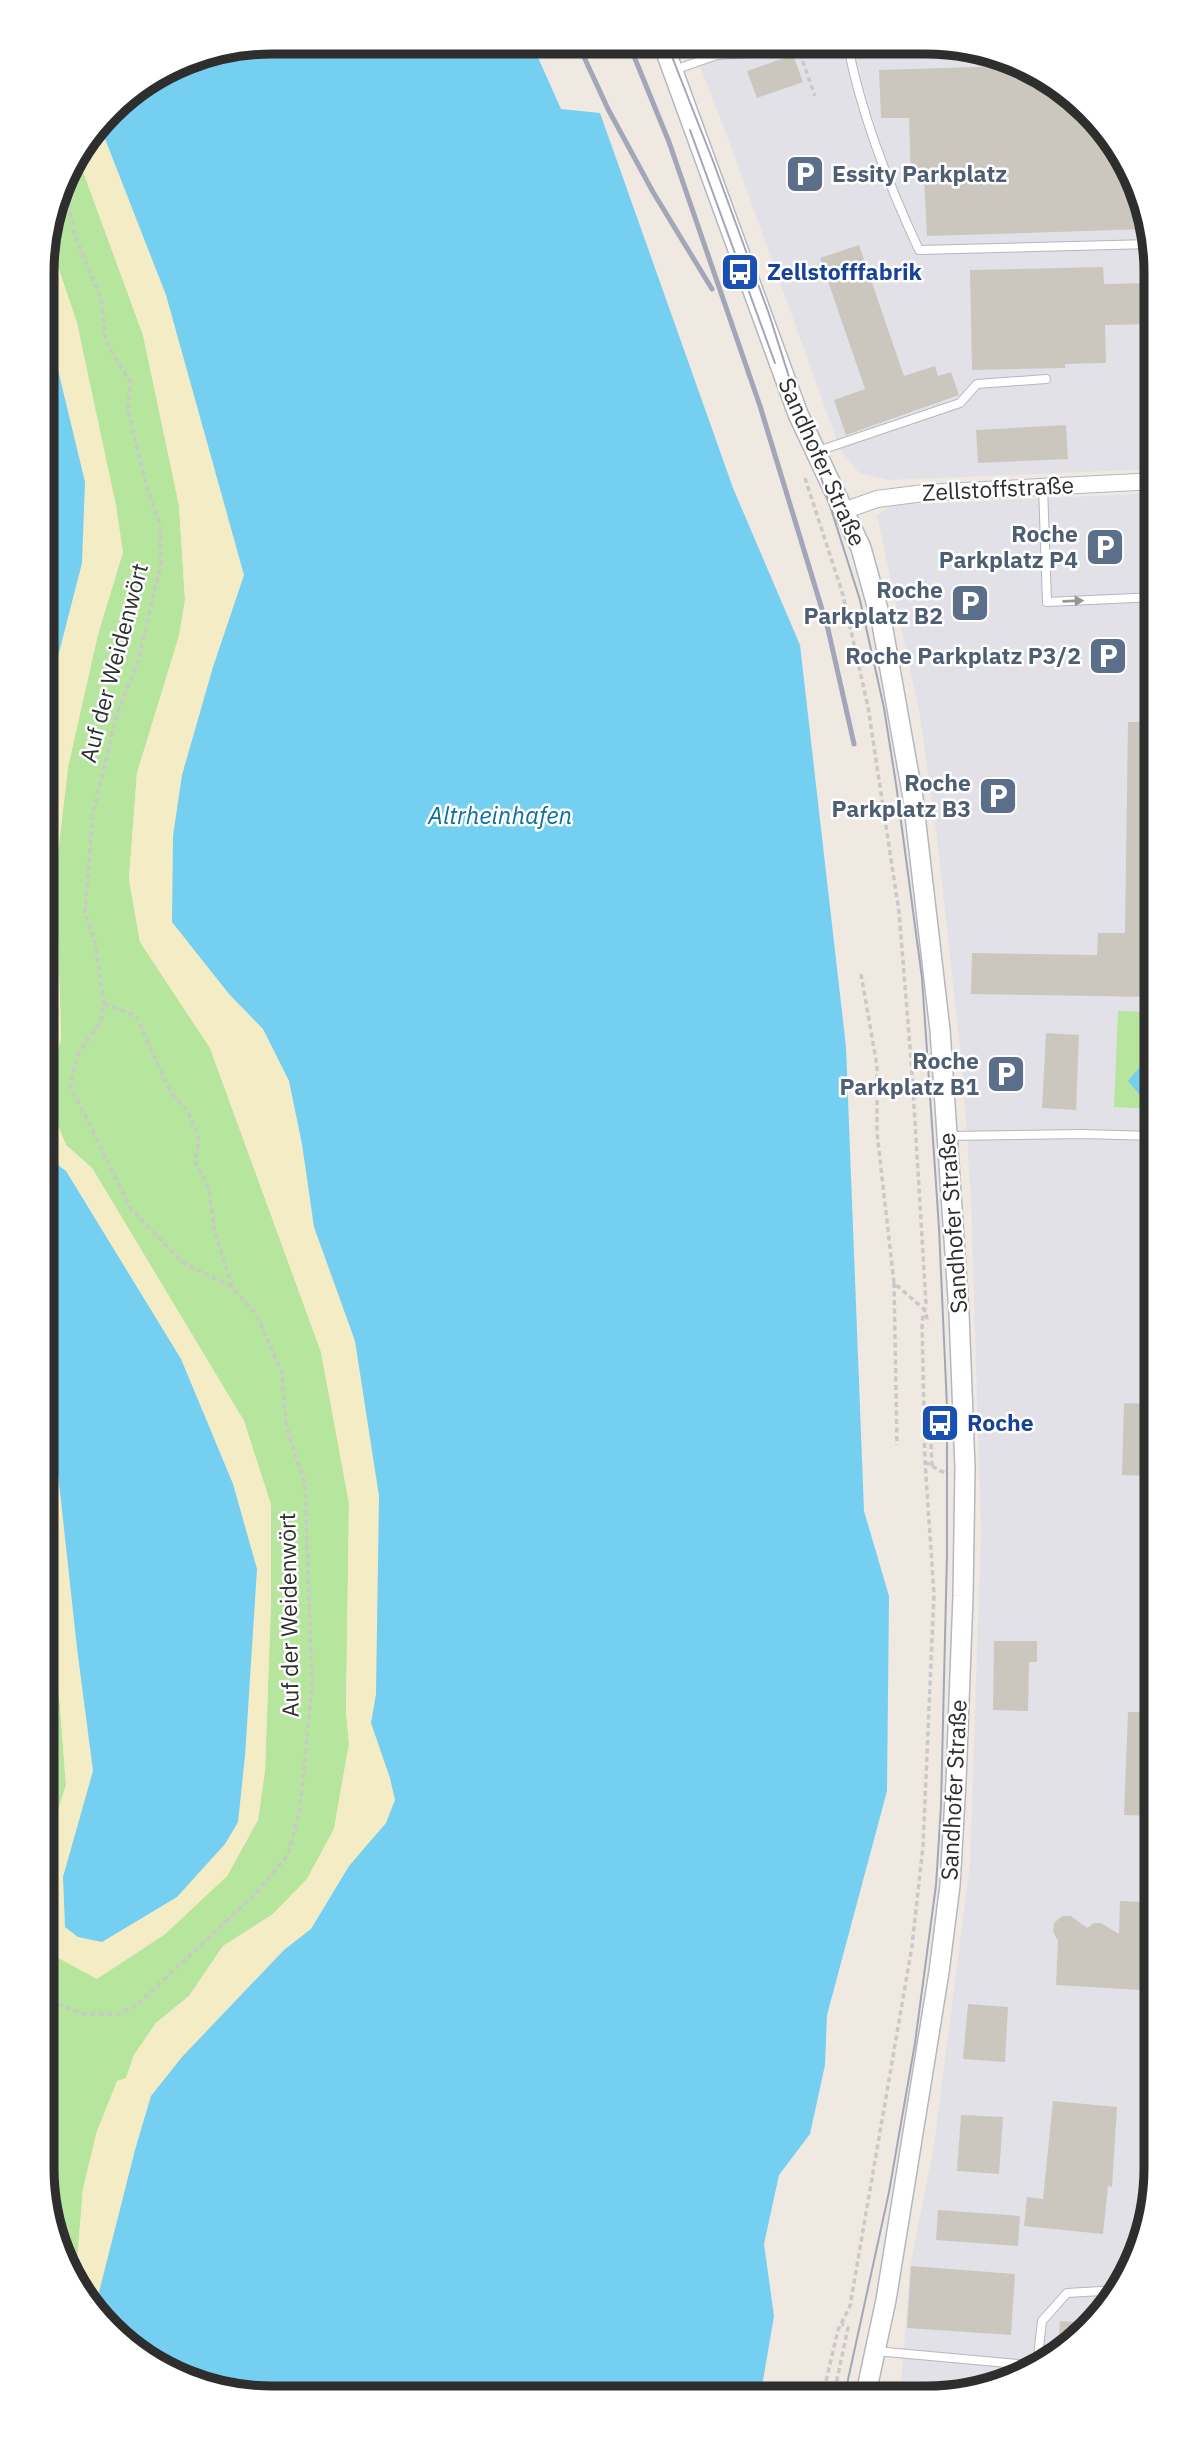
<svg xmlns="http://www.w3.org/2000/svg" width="1198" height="2440" font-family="'IBM Plex Sans',sans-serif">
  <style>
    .industrial { fill: #e3e1e8 }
    .green { fill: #b6e59e }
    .sand { fill: #f3ecc5 }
    .water { fill: #75cff0 }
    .building { fill: #cbc7bf }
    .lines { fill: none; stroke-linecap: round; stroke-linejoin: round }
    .service-casing { stroke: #b4b7c1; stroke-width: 10 }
    .minor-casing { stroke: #b4b7c1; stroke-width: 18 }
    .tertiary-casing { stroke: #b4b7c1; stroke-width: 22 }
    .path { stroke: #c9c9c9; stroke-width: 3.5; stroke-dasharray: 5 3.5; stroke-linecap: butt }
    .service { stroke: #fff; stroke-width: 8 }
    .minor { stroke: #fff; stroke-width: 16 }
    .tertiary { stroke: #fff; stroke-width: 19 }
    .tram { stroke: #a3a6b8; stroke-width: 2 }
    .rail { stroke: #a3a6b8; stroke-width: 5 }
    .oneway { fill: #969696 }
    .labels { text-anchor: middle; stroke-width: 5; stroke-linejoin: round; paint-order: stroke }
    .service-label { font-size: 23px; font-weight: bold; fill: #4e5e75; stroke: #fff; text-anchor: end }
    .transit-label { font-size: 23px; font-weight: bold; fill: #164399; stroke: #fff; text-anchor: start }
    .street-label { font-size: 23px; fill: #2e2e2e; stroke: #fff }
    .water-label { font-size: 24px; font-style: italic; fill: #0d6fa3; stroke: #fff }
    .rim { fill: none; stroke: #2e2e2e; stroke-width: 9 }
  </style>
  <rect width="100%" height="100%" fill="#efe9e1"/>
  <path class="industrial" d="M692 45 970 46 1077 99 1144 199 1156 272V469L887 480 859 473 840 449 733 152Z
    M1156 493 1155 2183 1139 2256 1108 2308 1054 2359 999 2386 926 2398H900L910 2267 934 2145 970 1864 981 1533 971 1201 963 1074 937 838 920 716 877 515 893 505Z"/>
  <path class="green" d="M77 155 143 335 179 506 185 600 179 636 137 773 129 879 140 942 210 1048 321 1352 349 1503 346 1711 349 1744 334 1829 307 1879 273 1914 223 1946 189 1996 156 2023 134 2055 126 2078 97 2131 83 2189 76 2273 54 2241 42 2168V1933L47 1952 164 1935 227 1876 258 1820 265 1770 271 1600V1505L244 1421 92 1168 66 1145 49 1104 50 1082 61 1038 56 870 68 767 98 634 123 552 77 323 47 234 66 170Z
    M1118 1011 1156 1012V1109L1114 1107Z
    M43 1582 60 1705 66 1786 42 1859Z"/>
  <path class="sand" d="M100 126 166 295 244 575 213 667 182 776 173 836 229 994 263 1029 289 1081 302 1144 314 1227 355 1341 379 1496 376 1694 371 1723 390 1778 395 1801 386 1823 349 1866 311 1929 284 1950 182 2057 151 2096 135 2150 96 2304 76 2274 83 2189 97 2131 117 2081 126 2078 134 2055 156 2023 189 1996 223 1946 273 1914 307 1879 334 1829 349 1744 346 1711 349 1503 321 1352 210 1048 140 942 129 879 137 773 179 636 185 600 179 505 143 335 77 155Z
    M47 234 77 323 116 505 123 552 98 634 68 767 56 870 61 1038 50 1082 49 1104 66 1145 92 1168 244 1421 271 1505V1600L265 1770 258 1820 227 1876 164 1935 97 1979 47 1952 42 1933V1859L66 1785 60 1705 43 1582V1298L47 1309 45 1354 77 1648 93 1771 63 1877 102 1942 177 1897 257 1569 233 1484 181 1359 66 1171 43 1154V775L57 695 54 672 82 563 85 482 44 312V243Z"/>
  <path class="water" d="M272 42 532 44 561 109 600 113 733 488 800 645 846 1047 864 1511 889 1596 887 1791 827 2015 825 2065 810 2134 779 2175 764 2244 774 2316 760 2398 242 2396 171 2374 121 2341 96 2304 135 2150 151 2096 182 2057 284 1950 311 1929 349 1866 386 1823 395 1800 390 1778 371 1723 376 1694 379 1496 355 1341 314 1227 302 1144 289 1081 263 1029 229 994 172 922 173 836 182 775 213 667 244 575 166 295 100 126 120 99 184 59Z
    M44 312 85 482 82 563 54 672 57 695 43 775Z
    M1139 1068 1156 1075V1104L1139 1094 1128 1081Z
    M43 1154 66 1171 181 1359 233 1484 257 1569 245 1756 238 1822 225 1844 177 1897 102 1942 78 1937 65 1927 63 1877 93 1771 77 1648 45 1354 47 1309 43 1298Z"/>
  <path class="building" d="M793 55 803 82 757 98 747 71Z
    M1009 66 1077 99 1144 199 1149 229 927 236 924 178H911L909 118H881L879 70Z
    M859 245 904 376 935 366 938 376 951 372 959 395 846 435 834 400 865 389 820 258Z
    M1103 267 1104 284 1156 283V324L1105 325 1106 363 1065 364V368L972 370 970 270Z
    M1066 425 1068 459 978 463 976 430Z
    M1128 722H1156V997L971 994 972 953 1097 955 1098 933H1125Z
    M1046 1033 1079 1035 1076 1110 1042 1108Z
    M1124 1403 1156 1404V1476L1122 1475Z
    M994 1641H1037V1662H1029L1028 1711 993 1710Z
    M1128 1712H1156V1816L1124 1815Z
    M1120 1901 1144 1902 1140 1990 1056 1985 1058 1941 1053 1932 1054 1923 1062 1916H1071L1087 1928 1094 1923H1101L1119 1934Z
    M968 2004 1008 2007 1005 2062 963 2059Z
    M1053 2101 1117 2107 1112 2187 1108 2186 1103 2234 1024 2226 1027 2197 1043 2199Z
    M961 2115 1003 2117 999 2174 957 2171Z
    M938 2210 1020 2216 1018 2246 936 2240Z
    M911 2266 1015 2274 1011 2335 907 2328Z
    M1060 2321 1093 2323 1058 2355Z"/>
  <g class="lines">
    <g class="service-casing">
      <path id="service" d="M848 46C861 113 890 188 919 250L1151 244
        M674 70 717 55 749 53 775 45
        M818 451 960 403 977 384 1046 379
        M1043 486 1047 602 1156 597
        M947 1136 1082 1134 1156 1136
        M875 2351 1039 2366
        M1037 2365 1042 2321 1067 2293 1119 2290"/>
    </g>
    <g class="minor-casing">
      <path id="minor" d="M843 511 877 499 924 493 1156 481"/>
    </g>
    <g class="tertiary-casing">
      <path id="tertiary" d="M663 44 798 414 861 548 882 624 913 798 940 1030 959 1313 965 1468 963 1596 956 1781 950 1885 939 1972 886 2300 865 2398"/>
    </g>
    <path class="path" d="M797 45 815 96
      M63 179 75 236 101 299 106 342 130 382 128 411 147 488 160 525 161 563 138 661 117 714 93 813 85 912 95 942 104 1004 101 1021 79 1052 70 1085 131 1209 182 1262 232 1287
      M805 478 843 595 868 707 899 912 912 1072 926 1304 922 1321 925 1462 934 1594 923 1846 912 1946 850 2306 838 2330 822 2398
      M861 974 877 1066V1133L894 1283 925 1310 928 1323
      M894 1283 897 1445
      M931 1444 932 1466
      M925 1462 948 1475
      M43 1643H50
      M42 1998 84 2014H118L137 2005 255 1894 288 1855 300 1809 312 1686 305 1484 286 1426 282 1372 256 1314 232 1287 214 1229 209 1188 195 1161 199 1140 188 1111 171 1093 136 1016 104 1004
      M833 2398 848 2328 842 2324"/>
    <use href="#service" class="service"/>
    <use href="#minor" class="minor"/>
    <use href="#tertiary" class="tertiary"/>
    <path class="tram" d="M667 44 713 161 769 314 860 600 884 708 896 784 922 978 939 1228 947 1407V1554L941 1806 936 1885 915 2043 889 2192 844 2398
      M690 130 775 363"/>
    <path class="rail" d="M578 44 608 109 653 192 712 289
      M629 44 669 142 760 406 828 629 854 744"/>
  </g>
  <defs><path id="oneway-solid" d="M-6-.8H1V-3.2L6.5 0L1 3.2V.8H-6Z" transform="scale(1.75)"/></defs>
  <use class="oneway" href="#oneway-solid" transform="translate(1073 601) rotate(-2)"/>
  <defs>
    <g id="parking-square" transform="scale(2.0125)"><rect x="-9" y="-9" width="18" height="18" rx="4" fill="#5c6f8a" stroke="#fff"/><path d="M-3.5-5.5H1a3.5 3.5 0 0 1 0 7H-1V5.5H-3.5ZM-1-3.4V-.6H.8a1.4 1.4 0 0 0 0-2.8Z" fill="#fff"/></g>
    <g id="bus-square" transform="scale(2.0125)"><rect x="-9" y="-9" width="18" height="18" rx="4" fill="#1a4fb4" stroke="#fff"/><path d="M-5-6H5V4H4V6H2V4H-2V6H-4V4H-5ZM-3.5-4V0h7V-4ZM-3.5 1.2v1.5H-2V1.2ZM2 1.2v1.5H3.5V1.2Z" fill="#fff"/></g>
  </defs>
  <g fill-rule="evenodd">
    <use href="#parking-square" x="805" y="174"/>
    <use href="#bus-square" x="740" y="272"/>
    <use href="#parking-square" x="1105" y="547"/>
    <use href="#parking-square" x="970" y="603"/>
    <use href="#parking-square" x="1108" y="656"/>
    <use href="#parking-square" x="998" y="796"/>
    <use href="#parking-square" x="1006" y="1074"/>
    <use href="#bus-square" x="940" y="1423"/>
  </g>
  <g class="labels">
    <g class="service-label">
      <text x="832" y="182" text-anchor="start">Essity Parkplatz</text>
      <text x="1078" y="542">Roche<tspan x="1078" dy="26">Parkplatz P4</tspan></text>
      <text x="943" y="598">Roche<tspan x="943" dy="26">Parkplatz B2</tspan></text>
      <text x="1081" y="664">Roche Parkplatz P3/2</text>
      <text x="971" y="791">Roche<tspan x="971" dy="26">Parkplatz B3</tspan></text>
      <text x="979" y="1069">Roche<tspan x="979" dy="26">Parkplatz B1</tspan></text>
    </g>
    <g class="transit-label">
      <text x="767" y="280">Zellstofffabrik</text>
      <text x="967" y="1431">Roche</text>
    </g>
    <g class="street-label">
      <text transform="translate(822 462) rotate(66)" y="8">Sandhofer Straße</text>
      <text transform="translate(998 489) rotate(-3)" y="8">Zellstoffstraße</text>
      <text transform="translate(114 663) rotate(-75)" y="8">Auf der Weidenwört</text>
      <text transform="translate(953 1223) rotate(-94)" y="8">Sandhofer Straße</text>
      <text transform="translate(289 1615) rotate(-91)" y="8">Auf der Weidenwört</text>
      <text transform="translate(954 1790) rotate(-87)" y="8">Sandhofer Straße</text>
    </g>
    <g class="water-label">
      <text x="500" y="824">Altrheinhafen</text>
    </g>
  </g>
  <path d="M0 0H1198V2440H0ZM272 54H926A218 218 0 0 1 1144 272V2168A218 218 0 0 1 926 2386H272A218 218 0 0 1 54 2168V272A218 218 0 0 1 272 54Z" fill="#fff" fill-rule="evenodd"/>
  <path class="rim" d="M272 54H926A218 218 0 0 1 1144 272V2168A218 218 0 0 1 926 2386H272A218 218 0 0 1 54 2168V272A218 218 0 0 1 272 54Z"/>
</svg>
